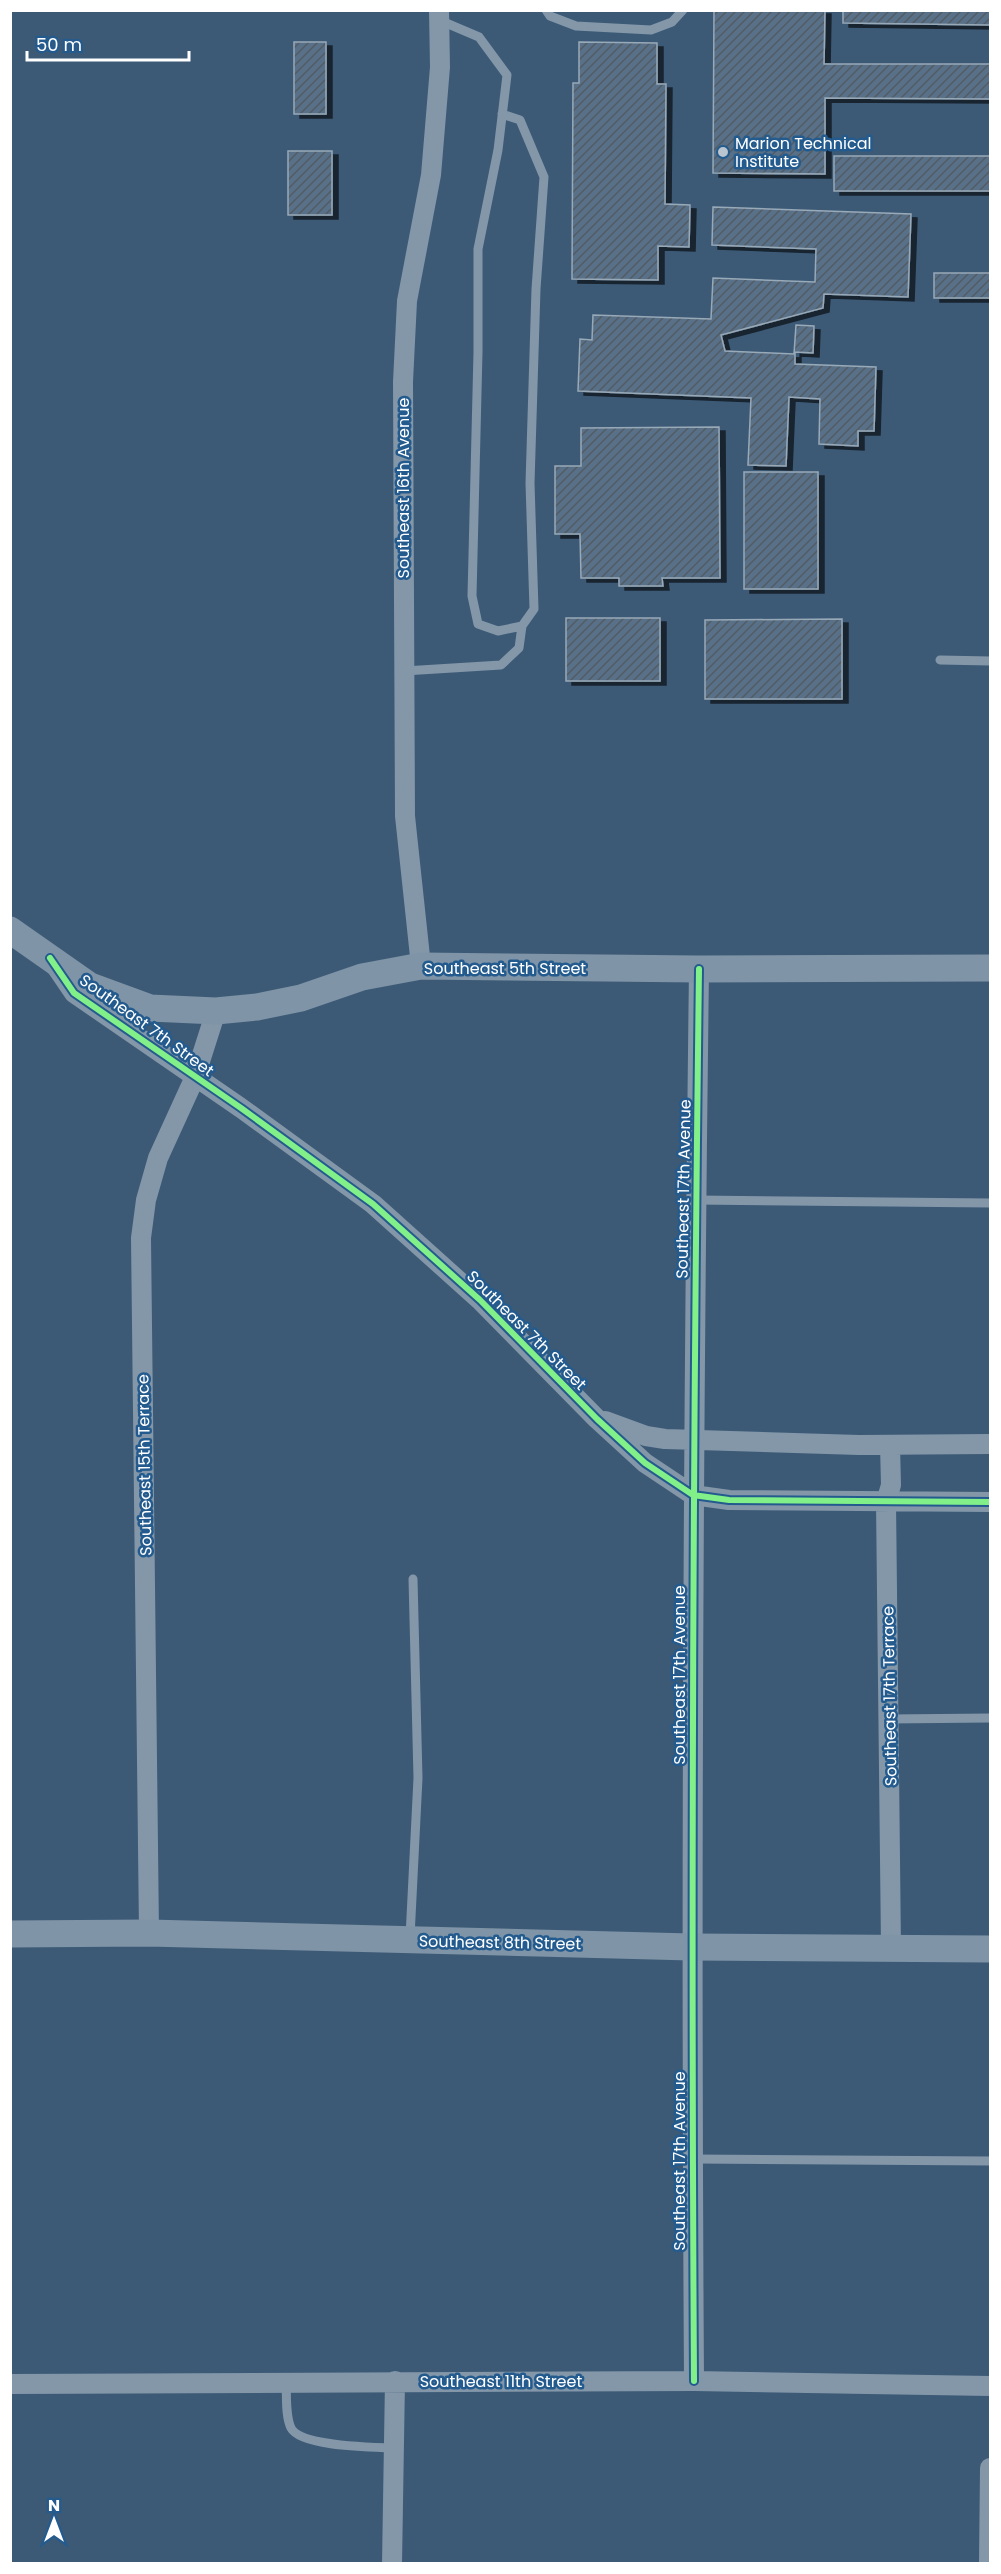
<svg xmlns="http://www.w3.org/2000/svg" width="1001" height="2574" font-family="Poppins,sans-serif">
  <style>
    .building { fill: url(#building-hatch); stroke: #98a9b8; stroke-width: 1.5; filter: url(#shadow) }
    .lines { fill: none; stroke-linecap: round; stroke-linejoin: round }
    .lane { stroke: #8397a9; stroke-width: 9 }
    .street { stroke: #8397a9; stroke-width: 20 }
    .secondary { stroke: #7f94a6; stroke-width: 27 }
    .cycleway-casing { stroke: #245b8e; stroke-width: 10 }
    .cycleway { stroke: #82f089; stroke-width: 6 }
    .poi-dot { fill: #bbc5cf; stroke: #245b8e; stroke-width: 2 }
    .labels { text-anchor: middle; stroke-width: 5; stroke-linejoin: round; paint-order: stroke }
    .poi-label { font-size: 16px; fill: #fff; stroke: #245b8e; text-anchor: start }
    .street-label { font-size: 16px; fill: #fff; stroke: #245b8e }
  </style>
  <defs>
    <pattern id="building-hatch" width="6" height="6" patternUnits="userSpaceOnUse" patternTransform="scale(1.5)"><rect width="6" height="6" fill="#597188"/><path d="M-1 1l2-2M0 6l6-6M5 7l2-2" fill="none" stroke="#515b64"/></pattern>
    <filter id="shadow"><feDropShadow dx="6" dy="4" stdDeviation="0" flood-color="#0009"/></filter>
  </defs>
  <rect width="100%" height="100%" fill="#3c5a76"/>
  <path class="building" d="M714 10H825L824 64H990V99L825 98V174L713 173Z
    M843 10H990V25L843 23Z
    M294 42H326V114H294Z
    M579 42 657 43V84H666L665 204 690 205 689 247 658 246V280L572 279 573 83H579Z
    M288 151H332V215H288Z
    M834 156H990V191H834Z
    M713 207 911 214 908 297 824 294 823 308 721 335 725 351 794 354 796 325 814 326 813 353 795 352V364L876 367 874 431H858V446L819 444 820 399 789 397 786 466 748 465 751 398 578 391 580 339 592 340 593 315 711 319 713 278 815 282 816 249 712 245Z
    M934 273H990V298H934Z
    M719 427 720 578H662L663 586H619V578H581L580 534H555V466H581V428Z
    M744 472H818V589H744Z
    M566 618H660V681H566Z
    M842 619V699H705V620Z"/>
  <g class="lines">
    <path class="lane" d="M546 10 550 16 576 26 651 30 672 22 683 10
      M439 20 479 37 507 75 498 150 478 249V352L472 596 478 624 498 631 522 626 534 609 530 483 536 289 544 177 520 120 502 114
      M940 660 990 661
      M404 671 501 665 519 648 522 626
      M696 1200 990 1203
      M889 1719 990 1718
      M410 1937 418 1778 413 1579
      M693 2159 990 2161
      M286 2382C287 2396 285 2415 291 2428 301 2447 373 2447 394 2448"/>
    <path class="street" d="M421 966 405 816 403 382 407 301 431 175 440 67 439 10
      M57 968 74 993 241 1108 373 1204 480 1300 597 1419 645 1463 693 1495 729 1500 990 1502
      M605 1421 646 1436 665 1439 859 1445 990 1444
      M890 1445 891 1485 886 1502 891 1948
      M149 1933 141 1238 146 1200 158 1158 195 1077 216 1011
      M694 2381C691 1910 693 1440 699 969
      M10 2384 694 2381 990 2386
      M392 2564 395 2381
      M989 2564 990 2468"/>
    <path class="secondary" d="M10 930 90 986 150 1008 216 1011 257 1007 301 998 362 977 421 966 699 969 990 968
      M10 1934 149 1933 691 1947 990 1949"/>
    <g class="cycleway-casing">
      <path id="cycleway" d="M50 958 74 993 241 1108 373 1204 480 1300 597 1419 645 1463 693 1495 729 1500 990 1502
        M694 2381C691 1910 693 1440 699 969"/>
    </g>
    <use href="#cycleway" class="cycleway"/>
  </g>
  <circle class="poi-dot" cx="723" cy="152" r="6"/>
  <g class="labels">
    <g class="poi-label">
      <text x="735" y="149">Marion Technical<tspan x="735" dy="18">Institute</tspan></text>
    </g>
    <g class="street-label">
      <text transform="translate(403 488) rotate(-90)" y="6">Southeast 16th Avenue</text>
      <text x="505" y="974">Southeast 5th Street</text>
      <text transform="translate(147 1025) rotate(36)" y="6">Southeast 7th Street</text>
      <text transform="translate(683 1189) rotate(-89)" y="6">Southeast 17th Avenue</text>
      <text transform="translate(527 1330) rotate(45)" y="6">Southeast 7th Street</text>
      <text transform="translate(144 1465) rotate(-91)" y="6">Southeast 15th Terrace</text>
      <text transform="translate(679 1675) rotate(-90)" y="6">Southeast 17th Avenue</text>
      <text transform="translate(889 1696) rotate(-91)" y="6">Southeast 17th Terrace</text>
      <text transform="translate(500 1942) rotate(1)" y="6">Southeast 8th Street</text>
      <text transform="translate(679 2161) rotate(-90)" y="6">Southeast 17th Avenue</text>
      <text x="501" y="2387">Southeast 11th Street</text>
    </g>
  </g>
  <rect width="1001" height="2574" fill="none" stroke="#ffffff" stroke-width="24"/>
  <g transform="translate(54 2520)" stroke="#245b8e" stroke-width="4.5" paint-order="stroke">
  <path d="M0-4.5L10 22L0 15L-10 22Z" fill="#ffffff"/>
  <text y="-9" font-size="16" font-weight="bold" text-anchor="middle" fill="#ffffff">N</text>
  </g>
  <path d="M27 51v9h162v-9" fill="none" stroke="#ffffff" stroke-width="3"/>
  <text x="36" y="51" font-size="18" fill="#ffffff" stroke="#245b8e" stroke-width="4.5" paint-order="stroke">50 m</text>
</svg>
